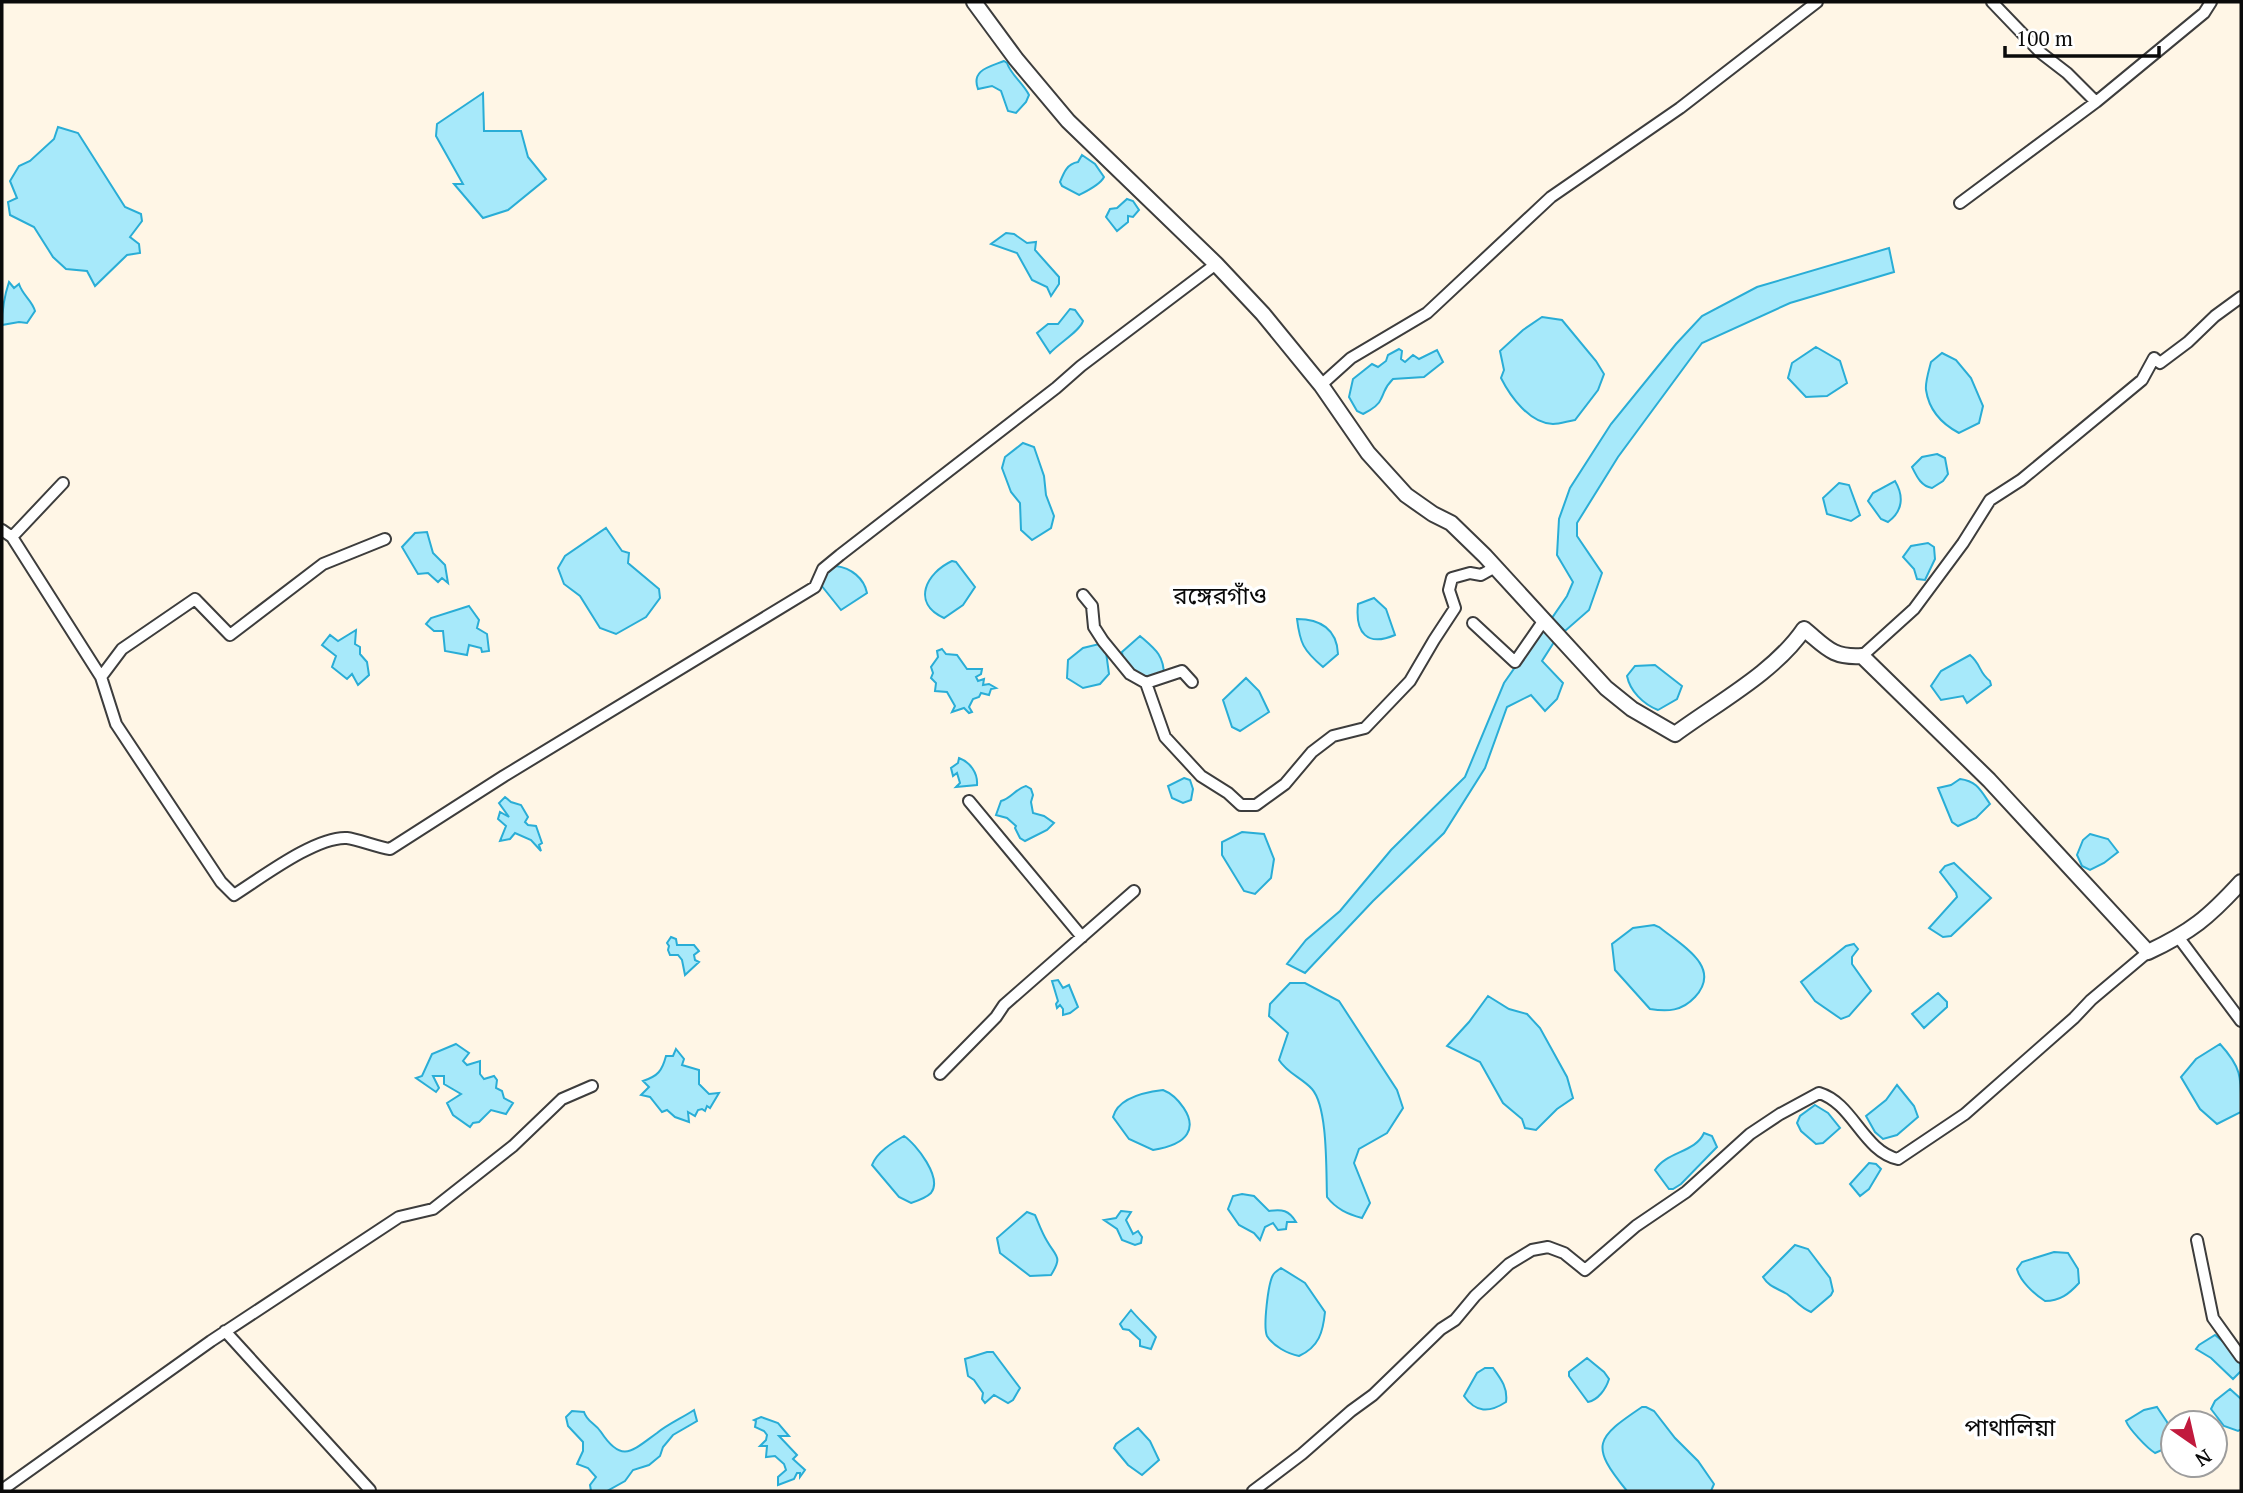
<svg xmlns="http://www.w3.org/2000/svg" width="2243" height="1493" font-family="'PT Serif','Noto Sans Bengali',serif">
  <style>
    .water { fill: #a7e9fa; stroke: #29add6; stroke-width: 2 }
    .lines { fill: none; stroke-linecap: round; stroke-linejoin: round }
    .minor-casing { stroke: #3d3d3d; stroke-width: 14 }
    .tertiary-casing { stroke: #3d3d3d; stroke-width: 18 }
    .minor { stroke: #fff; stroke-width: 10 }
    .tertiary { stroke: #fff; stroke-width: 14 }
    .labels { text-anchor: middle; stroke-width: 7; stroke-linejoin: round; paint-order: stroke }
    .quarter-label { font-size: 24px; fill: #0a0a0a; stroke: #fff }
  </style>
  <rect width="100%" height="100%" fill="#fff6e6"/>
  <path class="water" d="M1004 61 1007 63C1011 75 1023 83 1029 95L1026 102 1016 113 1008 111 1001 91 992 86 978 89C971 70 989 67 1004 61Z
    M483 93 484 131H521L528 157 546 179 508 210 483 218 454 184H463L436 136 437 124Z
    M58 127 78 133 125 207 141 214 142 221 130 237 139 244 140 253 127 255 95 286 87 271 66 269 53 257 34 227 10 215 8 202 17 198 10 181 19 166 30 161 54 139Z
    M1082 155 1095 164 1104 177C1100 185 1087 191 1079 195L1062 186 1060 182C1064 172 1067 164 1078 162Z
    M1127 199 1133 201 1139 210 1133 217 1128 216V222L1117 231 1106 217 1110 209 1117 208Z
    M1006 233 1014 234 1027 243 1036 242 1035 250 1059 277V284L1051 296 1047 287 1032 280 1017 253 991 244Z
    M1889 248 1894 272 1790 303 1702 343 1618 457 1577 523V536L1602 573 1589 610 1565 631 1552 618 1567 596 1573 582 1557 555 1559 519 1570 488 1611 424 1676 344 1702 316 1757 287Z
    M9 282 14 288 19 284C23 296 32 300 35 311L27 323 19 322 2 325C2 309 4 297 9 282Z
    M1070 309 1075 310 1083 321C1080 331 1059 343 1050 353L1037 333 1048 324H1058Z
    M1542 317 1562 320 1596 361 1604 374 1598 390 1575 420C1568 421 1560 424 1553 424 1530 424 1510 396 1501 378L1504 370 1500 351 1523 330Z
    M1816 347 1840 361 1847 383 1827 396 1806 397 1788 378 1792 363Z
    M1399 349 1402 351 1401 359 1405 362 1413 355 1419 359 1437 350 1443 362 1424 377 1393 379C1384 388 1386 389 1381 399 1379 405 1369 411 1363 414L1357 411 1349 397 1353 379 1372 364 1378 367 1386 361 1388 355Z
    M1942 353 1956 360 1971 378 1983 406 1979 423 1959 433C1942 424 1929 410 1926 390 1925 382 1929 370 1931 362Z
    M1023 443 1034 447 1044 476 1046 495 1054 516 1051 528 1032 540 1021 530 1020 503 1011 492 1002 468 1005 457Z
    M1937 454 1945 458 1948 474 1943 481 1932 488C1921 486 1917 477 1912 467L1922 457Z
    M1895 481C1904 496 1903 511 1888 522L1881 519 1868 501 1873 493Z
    M1839 483 1849 485 1860 515 1851 521 1827 514 1823 498Z
    M606 528 622 551 629 553 628 563 659 589 660 598 646 617 616 634 600 628 580 596 564 584 558 568 565 556Z
    M427 532 433 553 445 565 448 583 442 578 438 582 428 573 418 574 402 547 415 533Z
    M1928 543 1934 547 1935 559 1925 580 1917 579 1914 569 1903 557 1911 546Z
    M952 561 956 562 975 587 963 605 944 618C911 603 926 573 952 561Z
    M836 566C851 568 864 578 867 593L841 610 817 580Z
    M1374 598 1386 609 1395 635C1367 647 1355 633 1358 604Z
    M469 606 479 620 477 628 487 634 489 651 482 652 481 648 469 645 467 655 445 651 443 631H434L426 624 431 618Z
    M1297 619C1320 619 1337 629 1338 654L1323 667C1303 650 1300 643 1297 619Z
    M1543 627 1556 639 1542 661 1563 683 1557 699 1545 711 1531 695 1507 707 1485 768 1444 833 1373 901 1305 973 1287 964 1306 940 1340 911 1391 850 1465 777 1504 683Z
    M356 630 355 644 360 647V654L367 662 369 675 358 685 352 674 347 679 332 667 336 656 322 645 330 635 338 641Z
    M1140 636C1155 649 1164 655 1164 676L1146 683 1124 667 1122 652Z
    M1099 644 1106 652 1109 674 1100 684 1083 688 1067 678 1068 660 1083 648Z
    M942 649 946 654 957 655 967 669H982L981 674 976 677 978 681 984 679 983 685 989 684 996 688 991 689 989 695 981 693 979 697 973 699 969 707 972 712 969 713 964 708 952 712 955 706 947 692 935 691 936 683 931 678 933 673 931 667 938 657 937 651Z
    M1970 655C1981 664 1979 673 1990 681L1991 685 1967 703 1963 696 1941 700 1931 686 1941 671Z
    M1655 665 1682 686 1677 699 1658 710C1643 704 1630 691 1627 676L1635 666Z
    M1246 678 1259 691 1269 712 1240 731 1232 727 1223 700Z
    M959 758C970 762 978 773 977 785L956 787 960 783 957 773 953 776 951 768 958 763Z
    M1184 778 1190 780 1193 789 1191 800 1183 803 1172 798 1168 786Z
    M1960 779C1977 781 1981 791 1990 804L1976 818 1958 826 1952 822 1938 788 1951 785Z
    M1026 786 1031 789 1033 795 1031 802 1033 813 1044 816 1054 823 1047 830 1025 841 1020 838 1015 828 1016 826 1007 818 996 815 1001 801C1012 798 1015 789 1026 786Z
    M505 797 511 802 521 805 528 817 525 822 528 825 536 826 542 843 539 845 541 851 531 840 515 833 510 839 500 841 506 826 498 819 500 812 509 817 499 803Z
    M1242 832 1264 834 1274 859 1271 878 1255 894 1244 891 1222 855V842Z
    M2090 834 2108 839 2118 852 2104 863 2090 870 2082 866 2077 855 2083 840Z
    M1954 863 1991 898 1951 936 1943 937 1929 928 1957 897 1956 893 1940 872 1945 866Z
    M1654 925 1659 927C1681 945 1723 967 1695 997 1682 1011 1668 1012 1650 1009L1615 970 1612 944 1633 928Z
    M671 937 676 939 677 945H694L699 951 694 955 695 960 699 962 685 975 682 960 678 955H670L668 950 669 946 667 943Z
    M1854 944 1858 949 1852 957V964L1871 991 1849 1016 1841 1019 1815 1001 1801 982 1846 946Z
    M1058 980 1063 988 1069 985 1078 1007 1070 1013 1063 1015V1009L1060 1005 1057 1008 1056 1004 1058 1001 1052 981Z
    M1290 983H1305L1339 1001 1397 1090 1403 1108 1387 1133 1359 1149 1354 1163 1370 1203 1362 1218C1348 1214 1336 1209 1327 1197 1326 1171 1328 1107 1312 1089 1302 1078 1287 1073 1279 1060L1288 1033 1269 1016 1270 1004Z
    M1938 993 1947 1002V1007L1924 1028 1912 1014Z
    M1488 996 1509 1009 1527 1014 1540 1028 1567 1077 1573 1098 1557 1109 1536 1130 1525 1128 1522 1119 1503 1103 1480 1062 1447 1046 1469 1022Z
    M456 1044 469 1053 463 1061 467 1065 480 1061V1074L484 1079 494 1076 497 1080 496 1088 502 1091 504 1098 513 1103 506 1114 491 1110 479 1122 473 1123 470 1127 453 1115 447 1103 461 1094 444 1084V1076H433L439 1088 436 1092 416 1078 422 1076 432 1054Z
    M2220 1044C2243 1069 2241 1079 2241 1112L2217 1124 2200 1109 2181 1077 2196 1059Z
    M676 1049 684 1059 682 1065 699 1070V1084L709 1094 719 1093 710 1108 707 1106 705 1111 702 1109 698 1110 695 1116 688 1112 689 1122 675 1117 667 1110 662 1112 650 1097 641 1095 649 1087 643 1081C658 1076 662 1071 666 1056H673Z
    M1897 1085 1914 1106 1918 1117 1897 1135 1883 1139 1875 1132 1866 1116 1886 1100Z
    M1163 1090C1176 1095 1197 1118 1187 1134 1181 1144 1165 1148 1153 1150L1129 1139 1113 1117C1118 1098 1146 1092 1163 1090Z
    M1815 1105 1828 1113 1840 1128 1823 1143 1816 1144 1801 1131 1797 1123 1800 1116Z
    M1704 1133 1712 1136 1717 1147 1681 1184 1673 1189H1669L1655 1170C1667 1151 1695 1153 1704 1133Z
    M904 1136C916 1144 943 1178 931 1193 926 1198 917 1201 911 1203L899 1197 872 1165C877 1152 892 1143 904 1136Z
    M1869 1163 1876 1164 1881 1169 1869 1189 1860 1196 1850 1184Z
    M1242 1194 1254 1196 1269 1211C1282 1209 1289 1210 1296 1222H1287L1286 1229 1278 1230 1273 1223 1265 1227 1260 1240 1254 1233 1239 1225 1228 1209 1233 1196Z
    M1121 1211 1131 1212 1126 1220 1133 1234 1138 1231 1142 1237 1141 1243 1135 1245 1122 1240 1117 1229 1104 1220 1116 1218Z
    M1027 1212 1035 1215C1039 1224 1042 1233 1047 1241 1056 1257 1063 1256 1051 1275L1030 1276 1000 1253 997 1238Z
    M1795 1245 1808 1249 1830 1278 1833 1291 1831 1295 1811 1312C1801 1308 1795 1300 1787 1294 1777 1288 1769 1287 1763 1277Z
    M2054 1252 2068 1253 2078 1269 2079 1283C2069 1294 2060 1301 2045 1301 2034 1294 2020 1281 2017 1269L2022 1262Z
    M1281 1268 1305 1283 1325 1312C1323 1332 1319 1347 1299 1356 1288 1354 1273 1346 1267 1336 1263 1327 1268 1284 1273 1275 1274 1273 1278 1270 1281 1268Z
    M1131 1310C1139 1320 1148 1327 1156 1337L1151 1349 1140 1346V1340L1129 1330 1123 1329 1120 1324Z
    M2215 1335C2227 1345 2241 1355 2241 1371L2233 1379 2211 1358 2196 1349 2199 1345Z
    M987 1352H993L1020 1388 1013 1400 1008 1403 994 1395 985 1403 982 1399 983 1393 974 1380 968 1376 965 1359Z
    M1587 1358 1604 1372 1609 1379C1606 1389 1598 1400 1588 1402L1569 1376V1372Z
    M1485 1368H1493C1501 1379 1508 1388 1506 1402 1489 1413 1476 1413 1464 1396L1477 1373Z
    M2230 1389 2241 1399V1429L2238 1431 2224 1426 2211 1409 2215 1401Z
    M1642 1407H1646L1654 1411 1675 1438 1698 1461 1714 1484 1711 1491H1627C1589 1445 1596 1438 1642 1407Z
    M2157 1407 2167 1422 2171 1434 2162 1450 2155 1453C2147 1448 2129 1429 2126 1421L2144 1410Z
    M694 1410 697 1421 673 1435 663 1447 660 1456 649 1465 633 1470 625 1481 607 1491H591L590 1485 596 1477 588 1468 577 1464 583 1451V1442L568 1426 566 1417 572 1411 584 1412C587 1422 595 1423 601 1432 622 1464 632 1451 657 1433 668 1424 682 1418 694 1410Z
    M761 1417 778 1423 789 1436H779L797 1455 793 1459 805 1470 800 1477V1473H797L794 1479 778 1485V1477L786 1470 784 1464 775 1456 766 1457 767 1446H760L766 1440 767 1435 764 1431 755 1427 756 1421 754 1420Z
    M1138 1428 1150 1441 1159 1460 1142 1475 1128 1465 1114 1448 1116 1444Z"/>
  <g class="lines">
    <g class="minor-casing">
      <path id="minor" d="M1992 2 2041 53 2067 73 2096 102
        M1960 203 2096 102 2204 13 2211 2
        M1321 385 1351 358 1427 313 1551 197 1680 108 1817 2
        M2 530 12 537 101 677 116 724 221 882 234 895C261 878 316 836 347 838 357 839 377 847 390 849L504 776 815 587 823 569 840 555 1056 388 1081 366 1216 264
        M12 537 63 483
        M1083 595 1092 606 1094 627 1103 641 1130 674 1146 683 1182 671 1192 682
        M1473 623 1515 662 1544 620
        M1862 656 1914 609 1963 543 1990 500 2021 480 2142 380 2154 358 2160 363 2188 342 2215 316 2241 297
        M101 677 122 649 195 599 230 635 323 564 385 539
        M1146 683 1165 737 1201 776 1228 793 1241 805H1256L1285 784 1312 752 1333 736 1365 728 1410 681 1434 640 1455 608 1449 590 1452 578 1470 573 1481 575 1490 570 1493 565
        M969 801 1082 937
        M2179 938 2241 1021
        M940 1074 996 1017 1004 1005 1134 891
        M2197 1240 2213 1318 2241 1357
        M225 1331 370 1490 368 1491
        M2 1490 211 1341 399 1217 433 1209 513 1146 562 1099 592 1086
        M1253 1491 1302 1454 1351 1411 1373 1395 1441 1329 1455 1320 1475 1296 1509 1264 1532 1250 1548 1247 1564 1253 1585 1270 1636 1226 1686 1192 1750 1134 1780 1114 1819 1093C1853 1103 1863 1151 1898 1159L1965 1114 2074 1018 2091 1000 2148 952"/>
    </g>
    <g class="tertiary-casing">
      <path id="tertiary" d="M974 2 1016 59 1068 121 1216 264 1263 314 1321 385 1368 453 1406 495 1433 514 1451 523 1485 556 1606 688 1632 709 1675 734C1717 703 1775 672 1804 629 1826 647 1832 658 1862 656L1989 780 2148 952C2191 932 2209 917 2241 882"/>
    </g>
    <use href="#minor" class="minor"/>
    <use href="#tertiary" class="tertiary"/>
  </g>
  <g class="labels">
    <g class="quarter-label">
      <text x="1220" y="604">রঙ্গেরগাঁও</text>
      <text x="2010" y="1436">পাথালিয়া</text>
    </g>
  </g>
  <rect width="2243" height="1493" fill="none" stroke="#0a0a0a" stroke-width="7"/>
  <g transform="translate(2194 1444) rotate(146)"><circle r="33" fill="#ffffff" stroke="#9d9d9d" stroke-width="2"/>
  <path d="M0-5L12 26L0 18L-12 26Z" fill="#c11a3d"/>
  <text y="-10" font-size="19" font-weight="bold" text-anchor="middle" fill="#0a0a0a">N</text>
  </g>
  <path d="M2005 46v10h154v-10" fill="none" stroke="#0a0a0a" stroke-width="3.5"/>
  <text x="2016" y="46" font-size="21" fill="#0a0a0a" stroke="#ffffff" stroke-width="5" paint-order="stroke">100 m</text>
</svg>
